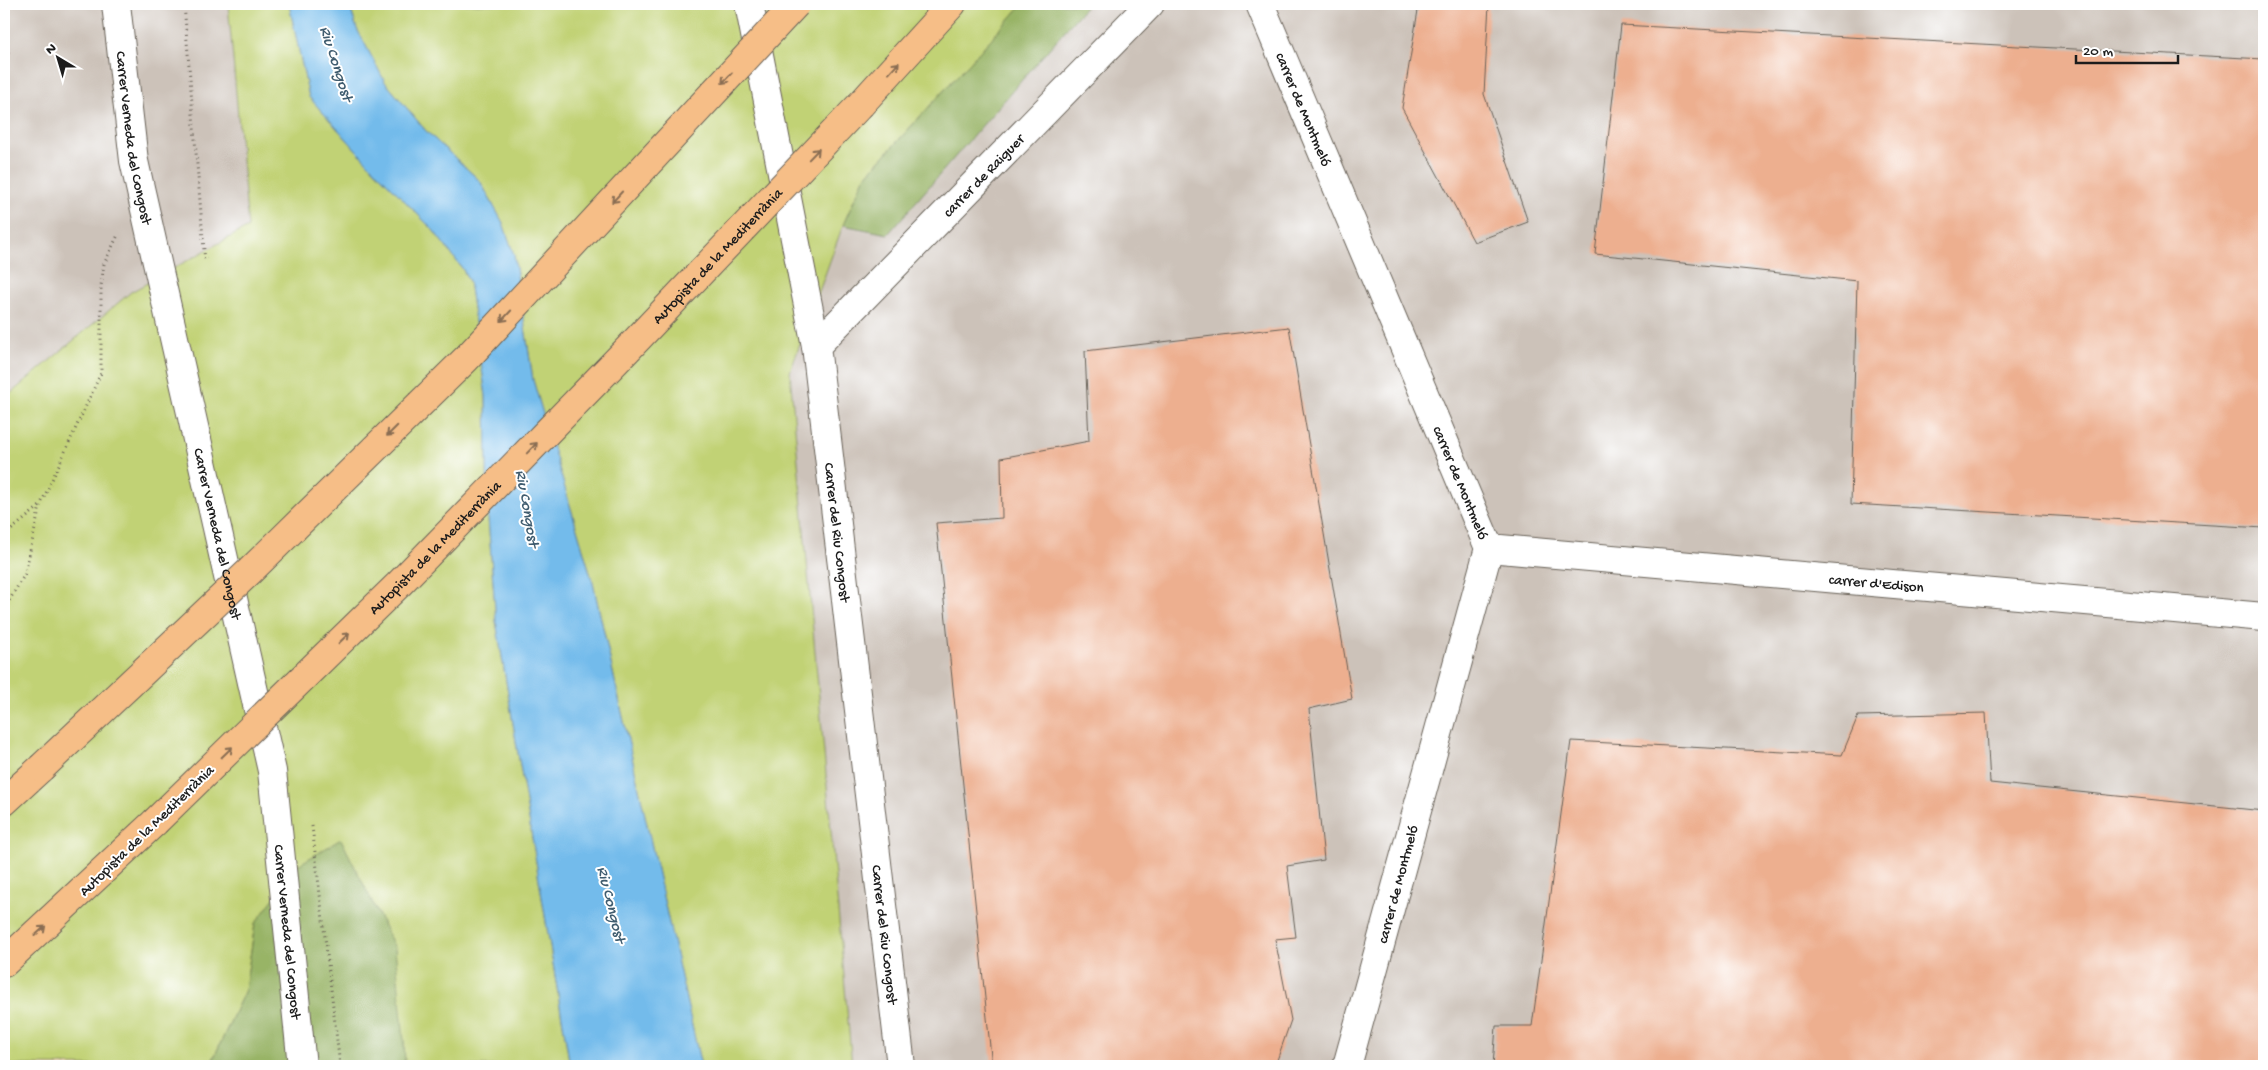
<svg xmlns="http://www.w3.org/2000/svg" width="2268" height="1070" font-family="'Gochi Hand',sans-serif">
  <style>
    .industrial { fill: #ccc2b9 }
    .green { fill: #c1d274; stroke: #6e7748 }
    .forest { fill: #98b466; stroke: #5a6841 }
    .water { fill: #73bbeb; stroke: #486c84 }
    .building { fill: #edaf8f }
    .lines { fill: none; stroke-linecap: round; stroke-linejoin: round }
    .minor-casing { stroke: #676056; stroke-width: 30 }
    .highway-casing { stroke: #676056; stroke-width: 30 }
    .path { stroke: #676056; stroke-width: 3; stroke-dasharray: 1 4; stroke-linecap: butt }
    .minor { stroke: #fff; stroke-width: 28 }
    .highway { stroke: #f6be87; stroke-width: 28 }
    .highway-bridge-casing { stroke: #676056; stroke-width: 30; stroke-linecap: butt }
    .highway-bridge { stroke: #f6be87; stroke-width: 28 }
    .oneway { stroke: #896d52 }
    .labels { text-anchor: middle; stroke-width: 4; stroke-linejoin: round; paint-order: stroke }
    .street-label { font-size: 15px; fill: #1c1c1c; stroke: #fff }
    .water-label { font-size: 16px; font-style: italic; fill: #3f5c6f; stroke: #fff }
  </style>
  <rect width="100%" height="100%" fill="#fff"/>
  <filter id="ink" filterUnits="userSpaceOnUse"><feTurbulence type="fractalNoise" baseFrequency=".02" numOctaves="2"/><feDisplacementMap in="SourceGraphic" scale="10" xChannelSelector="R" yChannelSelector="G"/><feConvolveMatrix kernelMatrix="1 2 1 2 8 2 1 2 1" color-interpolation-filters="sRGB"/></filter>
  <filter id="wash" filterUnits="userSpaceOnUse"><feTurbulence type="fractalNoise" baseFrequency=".0096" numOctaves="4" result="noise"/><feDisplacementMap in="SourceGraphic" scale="20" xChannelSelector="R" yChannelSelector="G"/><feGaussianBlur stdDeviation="1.12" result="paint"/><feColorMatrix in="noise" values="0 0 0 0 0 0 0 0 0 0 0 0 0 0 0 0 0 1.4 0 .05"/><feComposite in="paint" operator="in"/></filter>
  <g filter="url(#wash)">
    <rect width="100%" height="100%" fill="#f3dec1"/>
    <path class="industrial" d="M4 4H228L248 227 131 292 4 399Z
      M1088 4H2264V1066H852L790 372 843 225 888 233Z"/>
    <path class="green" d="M228 4H289L309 97 367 162 433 230 462 268 469 281 486 396 488 518 496 621 570 1066H405L404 1041 255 924 245 990 210 1066 4 1065V399L131 292 248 227Z
      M349 4H1023L864 178 843 225 790 372 852 1066H701L593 583 533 380 514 255 503 223 480 181 426 131 385 82 357 29Z"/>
    <path class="forest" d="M1023 4H1088L888 234 843 225 864 178Z
      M341 839 395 948 404 1041 405 1066H210L245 990 255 924 298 865Z"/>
    <path class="water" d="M289 4H349L357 29 385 82 426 131 480 181 503 223 514 255 533 380 593 583 701 1066H570L496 621 488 518 486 396 469 281 462 268 433 230 367 162 309 97Z"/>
    <g id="blocks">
      <path class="building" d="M1419 4H1489L1484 94 1528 222 1474 242 1402 108Z
        M4 19 9 54H4Z
        M1621 25 2264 59V528L1851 504 1857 281 1595 254Z
        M1289 327 1352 699 1309 709 1324 860 1287 866 1296 937 1275 939 1291 1020 1275 1066H992L936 523 1002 518 1001 458 1089 441 1085 351Z
        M1986 713 1990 783 2264 811V1066H1493L1496 1026H1532L1571 741 1842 755 1858 716Z"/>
    </g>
  </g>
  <g filter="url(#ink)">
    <use href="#blocks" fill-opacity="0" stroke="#676056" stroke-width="1"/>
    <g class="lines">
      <g class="minor-casing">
        <g id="minor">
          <path id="s1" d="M116 4 134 161 272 771 302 1066"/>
          <path id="s2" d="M749 4 816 346 901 1066"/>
          <path id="s3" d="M1260 4 1489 548 1347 1066"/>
          <path id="s4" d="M816 346 1150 4"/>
          <path id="s5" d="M1489 548 2264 617"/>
        </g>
      </g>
      <g class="highway-casing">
        <path id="highway" d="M861 104 952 4
          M4 802 41 768
          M4 963 155 822"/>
      </g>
      <path class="path" d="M184 4 205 263
        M4 536 40 506
        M4 609 25 574 40 506 101 373V286L104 264 118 235
        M312 826 340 1066"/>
      <use href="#minor" class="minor"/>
      <use href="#highway" class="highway"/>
      <g class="highway-bridge-casing">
        <g id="highway-bridge">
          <path d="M41 768 250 571 466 359 796 4"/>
          <path id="s6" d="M155 822 398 585 627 350 861 104"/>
        </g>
      </g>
      <use href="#highway-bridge" class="highway-bridge"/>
    </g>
    <defs><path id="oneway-shaft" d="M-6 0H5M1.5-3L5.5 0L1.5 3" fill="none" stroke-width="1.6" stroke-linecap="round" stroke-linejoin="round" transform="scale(1.25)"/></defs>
    <g class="oneway">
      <use href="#oneway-shaft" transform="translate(894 68) rotate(-48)"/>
      <use href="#oneway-shaft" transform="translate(727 78) rotate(133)"/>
      <use href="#oneway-shaft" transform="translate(814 154) rotate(-46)"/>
      <use href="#oneway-shaft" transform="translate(617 197) rotate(133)"/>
      <use href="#oneway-shaft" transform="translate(506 316) rotate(133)"/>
      <use href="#oneway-shaft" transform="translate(392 431) rotate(135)"/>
      <use href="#oneway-shaft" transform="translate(532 448) rotate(-46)"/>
      <use href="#oneway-shaft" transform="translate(344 638) rotate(-44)"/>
      <use href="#oneway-shaft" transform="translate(227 752) rotate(-44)"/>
      <use href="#oneway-shaft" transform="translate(40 931) rotate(-42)"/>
    </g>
  </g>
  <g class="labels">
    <g class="street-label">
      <text dy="5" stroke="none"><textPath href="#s3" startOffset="114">carrer de Montmeló</textPath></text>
      <text dy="5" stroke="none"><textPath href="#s1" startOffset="135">Carrer Verneda del Congost</textPath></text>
      <text dy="5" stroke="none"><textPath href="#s4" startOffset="239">carrer de Raiguer</textPath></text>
      <text dy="5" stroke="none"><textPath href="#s6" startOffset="798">Autopista de la Mediterrània</textPath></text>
      <text dy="5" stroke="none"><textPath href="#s3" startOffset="519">carrer de Montmeló</textPath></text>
      <text dy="5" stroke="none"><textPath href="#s2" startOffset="536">Carrer del Riu Congost</textPath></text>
      <text dy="5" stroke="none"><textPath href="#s1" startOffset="540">Carrer Verneda del Congost</textPath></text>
      <text dy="5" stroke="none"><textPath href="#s6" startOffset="392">Autopista de la Mediterrània</textPath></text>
      <text dy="5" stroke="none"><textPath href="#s5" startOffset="389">carrer d'Edison</textPath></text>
      <text transform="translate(146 830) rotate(-44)" y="5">Autopista de la Mediterrània</text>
      <text transform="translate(1397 884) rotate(-75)" y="5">carrer de Montmeló</text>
      <text dy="5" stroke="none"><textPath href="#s1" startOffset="945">Carrer Verneda del Congost</textPath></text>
      <text dy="5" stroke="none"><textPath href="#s2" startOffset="941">Carrer del Riu Congost</textPath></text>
    </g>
    <g class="water-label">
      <text transform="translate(338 63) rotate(72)" y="6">Riu Congost</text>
      <text transform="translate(529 508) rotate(80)" y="6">Riu Congost</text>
      <text transform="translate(613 904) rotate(76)" y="6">Riu Congost</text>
    </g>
  </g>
  <rect width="2268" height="1070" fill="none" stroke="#fff" stroke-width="20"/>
  <g transform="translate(58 58) rotate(322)" stroke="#ffffff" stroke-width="4" paint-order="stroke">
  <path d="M0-4L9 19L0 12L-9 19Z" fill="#1c1c1c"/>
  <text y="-8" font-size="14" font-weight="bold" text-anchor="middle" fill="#1c1c1c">N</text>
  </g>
  <path d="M2076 55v8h102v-8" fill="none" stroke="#1c1c1c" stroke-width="2.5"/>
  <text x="2083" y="55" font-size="15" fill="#1c1c1c" stroke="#ffffff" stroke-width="4" paint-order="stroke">20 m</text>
</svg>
